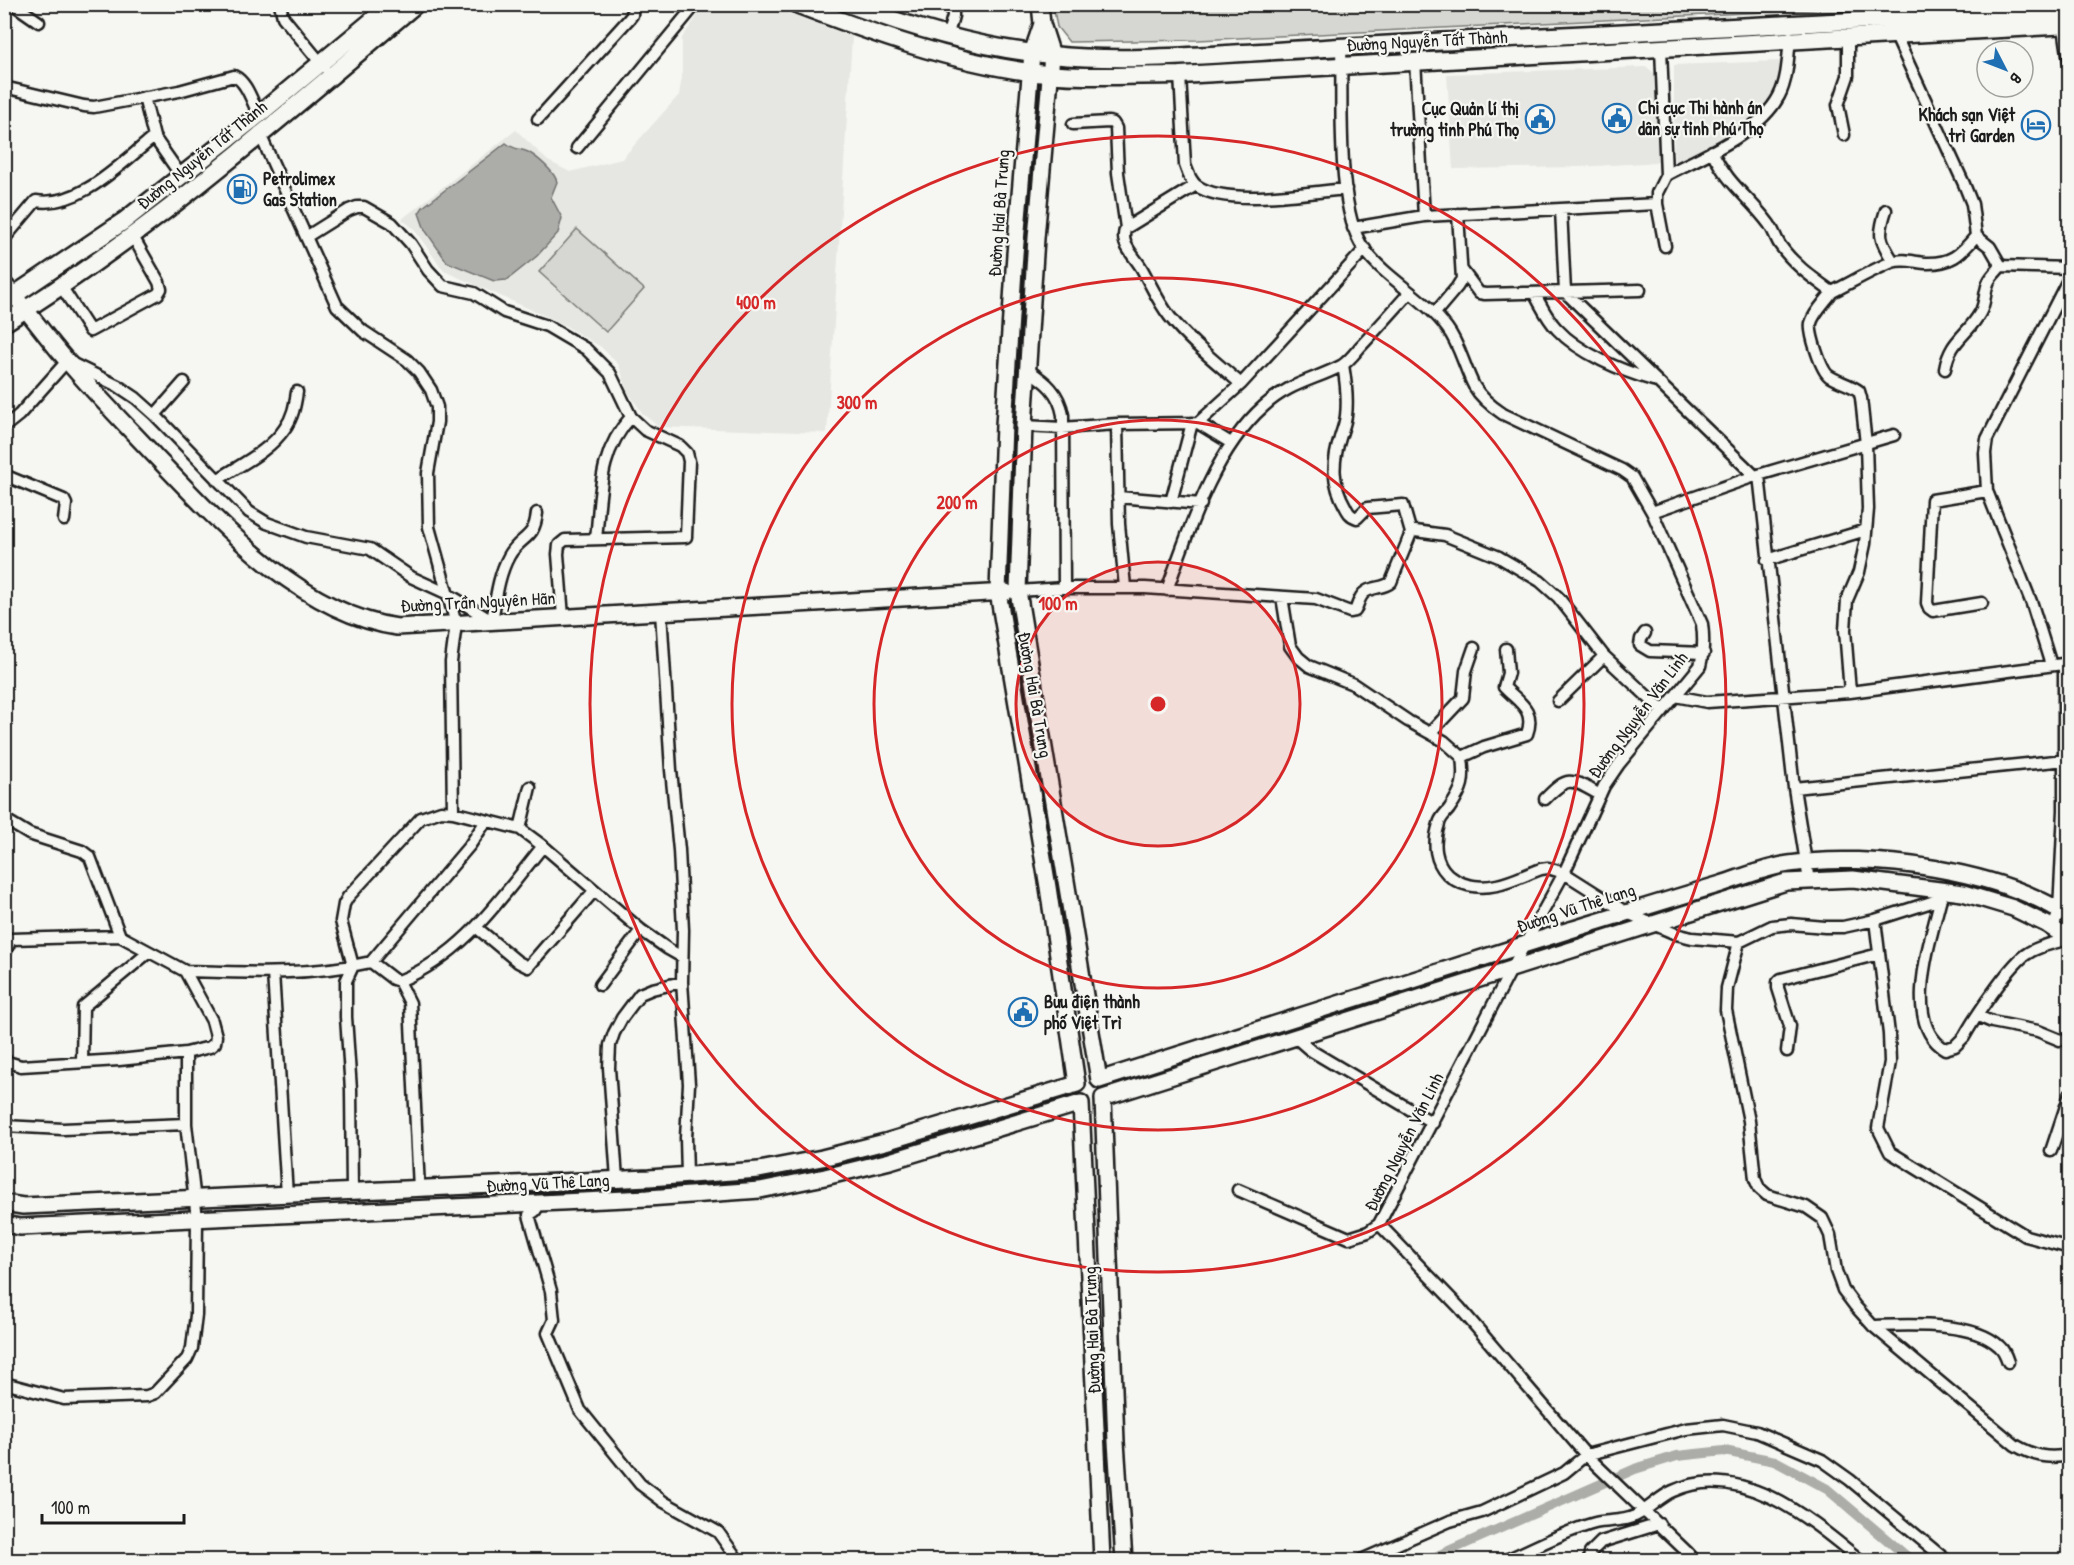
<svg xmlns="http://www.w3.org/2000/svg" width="2074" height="1565" font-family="'Patrick Hand',sans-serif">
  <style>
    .built { fill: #e6e6e2 }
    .green { fill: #d6d6d2; stroke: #797977; stroke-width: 1.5 }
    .water { fill: #acaca9; stroke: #727271; stroke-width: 1.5 }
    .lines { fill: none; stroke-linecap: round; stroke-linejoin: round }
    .canal { stroke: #acaca9; stroke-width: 10 }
    .street-casing { stroke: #1c1c1c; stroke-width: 15 }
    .secondary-casing { stroke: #1c1c1c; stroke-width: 20 }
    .primary-casing { stroke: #1c1c1c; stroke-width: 21 }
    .street { stroke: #f6f6f2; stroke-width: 10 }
    .secondary { stroke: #f6f6f2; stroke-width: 15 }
    .primary { stroke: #f6f6f2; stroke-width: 16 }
    .ring { fill: none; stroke: #d62828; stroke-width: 3 }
    .labels { text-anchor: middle; stroke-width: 4.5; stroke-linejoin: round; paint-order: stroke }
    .street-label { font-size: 18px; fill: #1c1c1c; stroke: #f6f6f2 }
    .poi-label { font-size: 18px; font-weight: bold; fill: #1c1c1c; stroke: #f6f6f2; text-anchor: start }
    .centre { fill: #d62828; stroke: #f6f6f2; stroke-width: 3 }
    .ring-label { font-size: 18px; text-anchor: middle; font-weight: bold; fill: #d62828; stroke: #f6f6f2; stroke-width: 4.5; stroke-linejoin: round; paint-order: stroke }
  </style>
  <rect width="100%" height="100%" fill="#f6f6f2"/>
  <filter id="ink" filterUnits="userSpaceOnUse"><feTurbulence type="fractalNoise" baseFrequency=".0167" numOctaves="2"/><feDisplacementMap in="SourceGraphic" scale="12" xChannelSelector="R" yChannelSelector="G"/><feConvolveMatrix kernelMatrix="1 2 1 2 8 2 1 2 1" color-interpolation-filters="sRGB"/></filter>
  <g filter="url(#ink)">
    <path class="built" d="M705 5H767L852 37 827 433 659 427 643 414 628 392 619 365 601 347 559 322 444 271 413 228 402 219 516 130 548 161 570 172 622 159 679 95 682 77V38Z
      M1781 61 1779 86 1766 107 1750 121 1674 165V65Z
      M1647 67 1656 75 1661 162 1577 167 1453 169 1447 74Z"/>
    <path class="green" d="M1053 5V4L1908 5 1198 40 1069 42 1057 27Z
      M577 229 644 289 606 332 539 272Z"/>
    <path class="water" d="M506 143C514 150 519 148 528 152 537 157 555 172 557 182L551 197 562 218 558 233 537 256 507 280 494 281 447 262 425 230 419 213 423 207Z"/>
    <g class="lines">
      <path class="canal" d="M1428 1560 1635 1469 1677 1456 1724 1451 1775 1461 1827 1489 1911 1560"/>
      <g class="street-casing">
        <path id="street" d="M13 4 39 22
          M280 4 283 17 324 67
          M2063 20 2070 68
          M1894 32 1964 184 1972 204 1976 236 1990 247 2001 266 2070 268
          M948 34 953 16V4
          M1341 47C1343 98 1335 209 1364 249 1387 280 1424 297 1447 328 1460 345 1464 367 1474 386 1481 398 1491 406 1503 414L1622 470 1632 477 1652 512 1702 624C1704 639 1704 651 1700 666L1619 764 1604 786 1564 873 1512 968 1379 1224 1459 1307 1586 1455 1688 1553 1692 1560
          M1661 48 1666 175 1657 193V204L1665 246
          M1415 60 1424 216
          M1180 75 1185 165C1188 173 1190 181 1197 186 1228 207 1308 192 1346 189
          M4 87 84 106 94 107 179 91 234 76C247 82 252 102 259 115
          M144 97 154 137 182 177
          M538 119 628 20 632 15 633 4
          M1073 124 1109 122 1113 123 1116 128 1118 173 1126 228
          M259 132 337 306 363 331 407 360 419 372 431 390 437 407V422L428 473 429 527 456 624 451 662 453 812
          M1844 135 1838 105 1848 76V38
          M577 148 696 4
          M1712 151C1728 185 1749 197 1769 224 1774 231 1776 239 1780 245 1794 265 1813 278 1832 292 1852 282 1872 270 1892 262 1904 258 1913 262 1925 263 1951 264 1960 255 1976 236
          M1666 175C1702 156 1759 134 1779 96 1788 79 1788 56 1790 37
          M1196 185 1126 228C1118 243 1135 256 1142 269 1151 285 1158 302 1170 317 1190 342 1217 363 1241 384
          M1561 209 1565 292 1755 476
          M1886 210C1878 235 1879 239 1893 261
          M1353 228 1424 216 1657 204
          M306 237 349 210 357 207H364L392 223 411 244 428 270 443 286 474 293 504 312 547 326 586 349 610 373 631 417 645 430 680 446 687 453 689 461 686 537 565 540 559 545 558 554 563 617
          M4 239 36 201C80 208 121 163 154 137
          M1462 270 1479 293 1485 294 1640 290
          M61 286 90 331 158 294 161 289 159 282 132 235
          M1832 292C1826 301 1814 312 1811 323 1809 333 1821 370 1829 376 1838 382 1850 384 1859 391L1861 398 1866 444 1868 509 1865 544 1859 572 1847 600 1845 630 1850 692 2070 663
          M1534 293C1541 305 1547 319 1557 329 1580 354 1622 371 1653 380
          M1435 313 1457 287 1462 279 1458 214
          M1343 365C1346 382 1348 399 1346 416 1345 424 1342 431 1340 438 1332 463 1332 483 1345 506 1348 512 1350 516 1357 518L1367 508 1403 505 1411 533
          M1945 369C1950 340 1967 336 1980 313 1986 303 1984 291 1989 281 1992 275 1997 271 2001 266
          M1028 370C1046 382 1059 392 1063 415L1064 588
          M155 415 184 382
          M1198 423 1241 384 1365 249
          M1117 424 1119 524 1125 587
          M1024 426 1062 428 1117 424 1198 423 1231 443
          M4 427 19 415 67 361 118 386 136 398 155 415 249 512 267 523 306 537 370 549 411 577 446 593 492 621C496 599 498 576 509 556 521 535 534 541 537 513
          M4 475 64 500 66 504 64 520
          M1759 475 1794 788 1809 881
          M217 480C240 465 270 451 285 428 293 417 295 405 297 392
          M1118 497 1201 504
          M1171 502 1192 423
          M1652 512 1755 476 1894 435
          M596 539C601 493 598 453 631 417
          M1767 560 1866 530
          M1167 590C1189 529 1214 450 1264 406 1289 383 1314 380 1341 366 1348 362 1355 353 1360 347 1377 329 1393 311 1410 292
          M1018 591 1064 588H1145L1316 599 1350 612 1355 611C1358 605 1359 597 1364 593 1371 586 1384 589 1391 582L1411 533 1415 531 1445 535 1499 557 1540 581 1558 597 1604 656 1663 711
          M1282 597 1290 646 1298 657 1309 666 1353 684 1408 721 1444 741 1462 757C1465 781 1463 789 1449 809 1445 814 1440 818 1439 824 1425 866 1455 894 1497 885 1512 882 1527 874 1541 869L1548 868 1564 873 1627 913 1676 934 1692 938 1739 942 1772 926 1791 924 1825 927H1843L1875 920 1889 1034 1890 1062 1878 1128 1890 1152 2026 1236 2070 1248
          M1982 603 1933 611 1929 608 1927 603 1932 500 1987 491
          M661 612 671 770 679 850 683 930 682 982 689 1084 686 1138 687 1175
          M1645 633 1641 639 1640 645 1650 651 1704 653
          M2051 665 2032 604 1987 491 1985 453 1987 439 2070 276
          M1675 696 1707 702 1850 692
          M1558 701 1604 656
          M1430 733 1463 698 1466 671 1474 648
          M1462 757 1484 747 1527 734C1536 709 1518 702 1504 687L1508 673 1506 649
          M1794 788 2065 760
          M1545 799C1569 774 1572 779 1600 795
          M4 819 29 834 82 851 90 857 120 936
          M520 829 530 787
          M1943 889C1934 931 1899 1022 1945 1049L1955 1046 1964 1037C1975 1017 2008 968 2025 955 2038 946 2054 943 2069 939
          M1875 920 1941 899
          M477 928 518 962 528 967 594 891
          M2053 929 2059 910 2064 810V664
          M1739 942 1727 988 1726 1010 1749 1121 1755 1179 1759 1188 1767 1195 1806 1207 1822 1218 1830 1235 1836 1271 1843 1290 1855 1306 1873 1326 2015 1445C2034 1456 2047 1459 2070 1455
          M4 955 11 939 120 936 185 971 212 1021 216 1036 215 1043 210 1047 186 1053 119 1060 21 1066 4 1061
          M371 962 393 979 399 981 410 1003 419 1189
          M185 971C247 973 310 976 371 962L470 845 486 821
          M273 973 287 1195
          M399 981C465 954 500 899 543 846
          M600 985 641 930
          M1978 1016 1992 1022 2038 1031 2060 1040
          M1295 1037 1310 1050 1433 1123
          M1787 1051 1790 1026 1778 988V982L1781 979 1879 954
          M186 1053V1124
          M82 1062 83 1007 149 952
          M4 1126 63 1129 186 1124 197 1219 196 1315 192 1348 187 1359 155 1393 147 1396 64 1399 4 1383
          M2051 1151 2070 1094
          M617 1179 609 1068 610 1045 614 1033 622 1018 640 994 652 989 682 982
          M1238 1190 1349 1238 1368 1232 1379 1224
          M352 1192 351 1090 346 1017V981L353 966 341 921 344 904 348 897 421 818 441 811 453 812 520 829 543 846 641 930 668 949 682 957
          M540 1203 535 1211 529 1215 551 1291 554 1320 548 1333 580 1410 640 1484 664 1502 718 1532 738 1560
          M1873 1326C1907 1325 1973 1321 1999 1346 2004 1350 2006 1356 2008 1362
          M1361 1560 1450 1521 1482 1512 1564 1473 1586 1455 1686 1429 1723 1425 1757 1432 1822 1460 1850 1480 1946 1560
          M1506 1560C1535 1548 1564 1531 1595 1523 1608 1520 1622 1522 1635 1516 1649 1509 1659 1497 1673 1491 1742 1460 1811 1520 1860 1560
          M1589 1560 1590 1553 1601 1542 1659 1524"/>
      </g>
      <g class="secondary-casing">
        <path id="secondary" d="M1040 4 1042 24 1052 55 1036 238 1024 426 1018 591 1099 1080C1256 1031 1413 980 1570 930 1620 915 1670 899 1721 884 1743 877 1766 867 1789 864 1871 852 2001 870 2070 917
          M4 284C27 309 46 337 68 362 96 395 126 425 155 456 220 524 301 613 397 627L1006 592
          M4 1203 23 1206 649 1178 759 1170 822 1158 885 1142 1077 1084 1048 887 998 592 1004 425 1015 254 1032 53 1042 24
          M4 1224 20 1227 648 1198 760 1190 825 1177 890 1161 1081 1103 1102 1560
          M1124 1560 1116 1442 1103 1098 1786 882 1853 879 1963 893 2013 908 2046 924 2070 940"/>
      </g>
      <g class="primary-casing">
        <path id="primary" d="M796 4C872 33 949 61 1029 72 1077 79 1131 75 1180 75L2070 25
          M848 4C910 27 985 49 1051 55 1121 62 1192 56 1261 52 1331 47 1401 44 1471 40 1670 30 1870 21 2070 10
          M4 302 124 221 251 121 392 4
          M4 323C150 233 285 115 416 4"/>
      </g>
      <use href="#street" class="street"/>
      <use href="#secondary" class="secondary"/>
      <use href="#primary" class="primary"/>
    </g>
  </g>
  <circle cx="1158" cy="704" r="142" fill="#d62828" fill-opacity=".12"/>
  <g class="ring">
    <circle cx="1158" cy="704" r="142"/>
    <circle cx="1158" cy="704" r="284"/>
    <circle cx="1158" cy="704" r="426"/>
    <circle cx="1158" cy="704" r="568"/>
  </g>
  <defs>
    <g id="civic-ring" transform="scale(1.5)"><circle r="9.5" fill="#f6f6f2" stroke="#1f6fb2" stroke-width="1.5"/><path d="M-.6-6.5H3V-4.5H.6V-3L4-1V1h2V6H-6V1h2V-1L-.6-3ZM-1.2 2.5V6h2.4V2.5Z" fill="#1f6fb2"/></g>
    <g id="hotel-ring" transform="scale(1.5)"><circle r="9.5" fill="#f6f6f2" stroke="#1f6fb2" stroke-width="1.5"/><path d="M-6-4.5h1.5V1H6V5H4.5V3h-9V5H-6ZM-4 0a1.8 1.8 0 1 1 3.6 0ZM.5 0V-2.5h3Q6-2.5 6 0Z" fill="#1f6fb2"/></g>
    <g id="fuel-ring" transform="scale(1.5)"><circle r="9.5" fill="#f6f6f2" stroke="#1f6fb2" stroke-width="1.5"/><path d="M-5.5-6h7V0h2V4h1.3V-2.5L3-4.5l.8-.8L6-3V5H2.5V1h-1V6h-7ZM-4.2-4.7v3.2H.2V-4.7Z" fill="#1f6fb2"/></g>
  </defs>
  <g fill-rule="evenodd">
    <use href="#civic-ring" x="1617" y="118"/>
    <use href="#civic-ring" x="1540" y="119"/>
    <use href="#hotel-ring" x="2036" y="125"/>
    <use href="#fuel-ring" x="242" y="189"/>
    <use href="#civic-ring" x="1023" y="1012"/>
  </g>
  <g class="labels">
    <g class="street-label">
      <text transform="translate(1427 41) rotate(-3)" y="6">Đường Nguyễn Tất Thành</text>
      <text transform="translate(202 155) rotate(-39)" y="6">Đường Nguyễn Tất Thành</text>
      <text transform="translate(999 213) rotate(-86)" y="6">Đường Hai Bà Trưng</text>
      <text transform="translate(478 602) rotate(-3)" y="6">Đường Trần Nguyên Hãn</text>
      <text transform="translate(1035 695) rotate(80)" y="6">Đường Hai Bà Trưng</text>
      <text transform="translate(1638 715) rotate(-53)" y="6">Đường Nguyễn Văn Linh</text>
      <text transform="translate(1576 908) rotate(-18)" y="6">Đường Vũ Thê Lang</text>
      <text transform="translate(1404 1142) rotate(-63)" y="6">Đường Nguyễn Văn Linh</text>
      <text transform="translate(548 1183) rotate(-3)" y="6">Đường Vũ Thê Lang</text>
      <text transform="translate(1092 1330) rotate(-92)" y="6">Đường Hai Bà Trưng</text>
    </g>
    <g class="poi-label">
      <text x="1638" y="114">Chi cục Thi hành án<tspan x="1638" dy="21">dân sự tỉnh Phú Thọ</tspan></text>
      <text x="1519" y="115" text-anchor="end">Cục Quản lí thị<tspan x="1519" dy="21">trường tỉnh Phú Thọ</tspan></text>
      <text x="2015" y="121" text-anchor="end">Khách sạn Việt<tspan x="2015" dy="21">trì Garden</tspan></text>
      <text x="263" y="185">Petrolimex<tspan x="263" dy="21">Gas Station</tspan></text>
      <text x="1044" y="1008">Bưu điện thành<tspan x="1044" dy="21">phố Việt Trì</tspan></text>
    </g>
  </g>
  <circle cx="1158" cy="704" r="9" class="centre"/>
  <g class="ring-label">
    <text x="756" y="309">400 m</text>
    <text x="857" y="409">300 m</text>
    <text x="957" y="509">200 m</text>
    <text x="1058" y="610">100 m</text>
  </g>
  <rect width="2074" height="1565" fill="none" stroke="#f6f6f2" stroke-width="24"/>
  <rect x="12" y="12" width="2050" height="1541" fill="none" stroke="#1c1c1c" stroke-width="2" filter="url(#ink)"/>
  <g transform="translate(2005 69) rotate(132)"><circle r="28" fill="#f6f6f2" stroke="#9f9f9c" stroke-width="1.5"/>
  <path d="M0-4.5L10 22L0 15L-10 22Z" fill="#1f6fb2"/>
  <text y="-9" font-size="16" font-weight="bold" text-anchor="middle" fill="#1c1c1c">B</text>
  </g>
  <path d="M42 1514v9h142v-9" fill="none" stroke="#1c1c1c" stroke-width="3"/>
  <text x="51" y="1514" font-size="18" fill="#1c1c1c" stroke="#f6f6f2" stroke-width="4.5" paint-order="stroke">100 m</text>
</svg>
